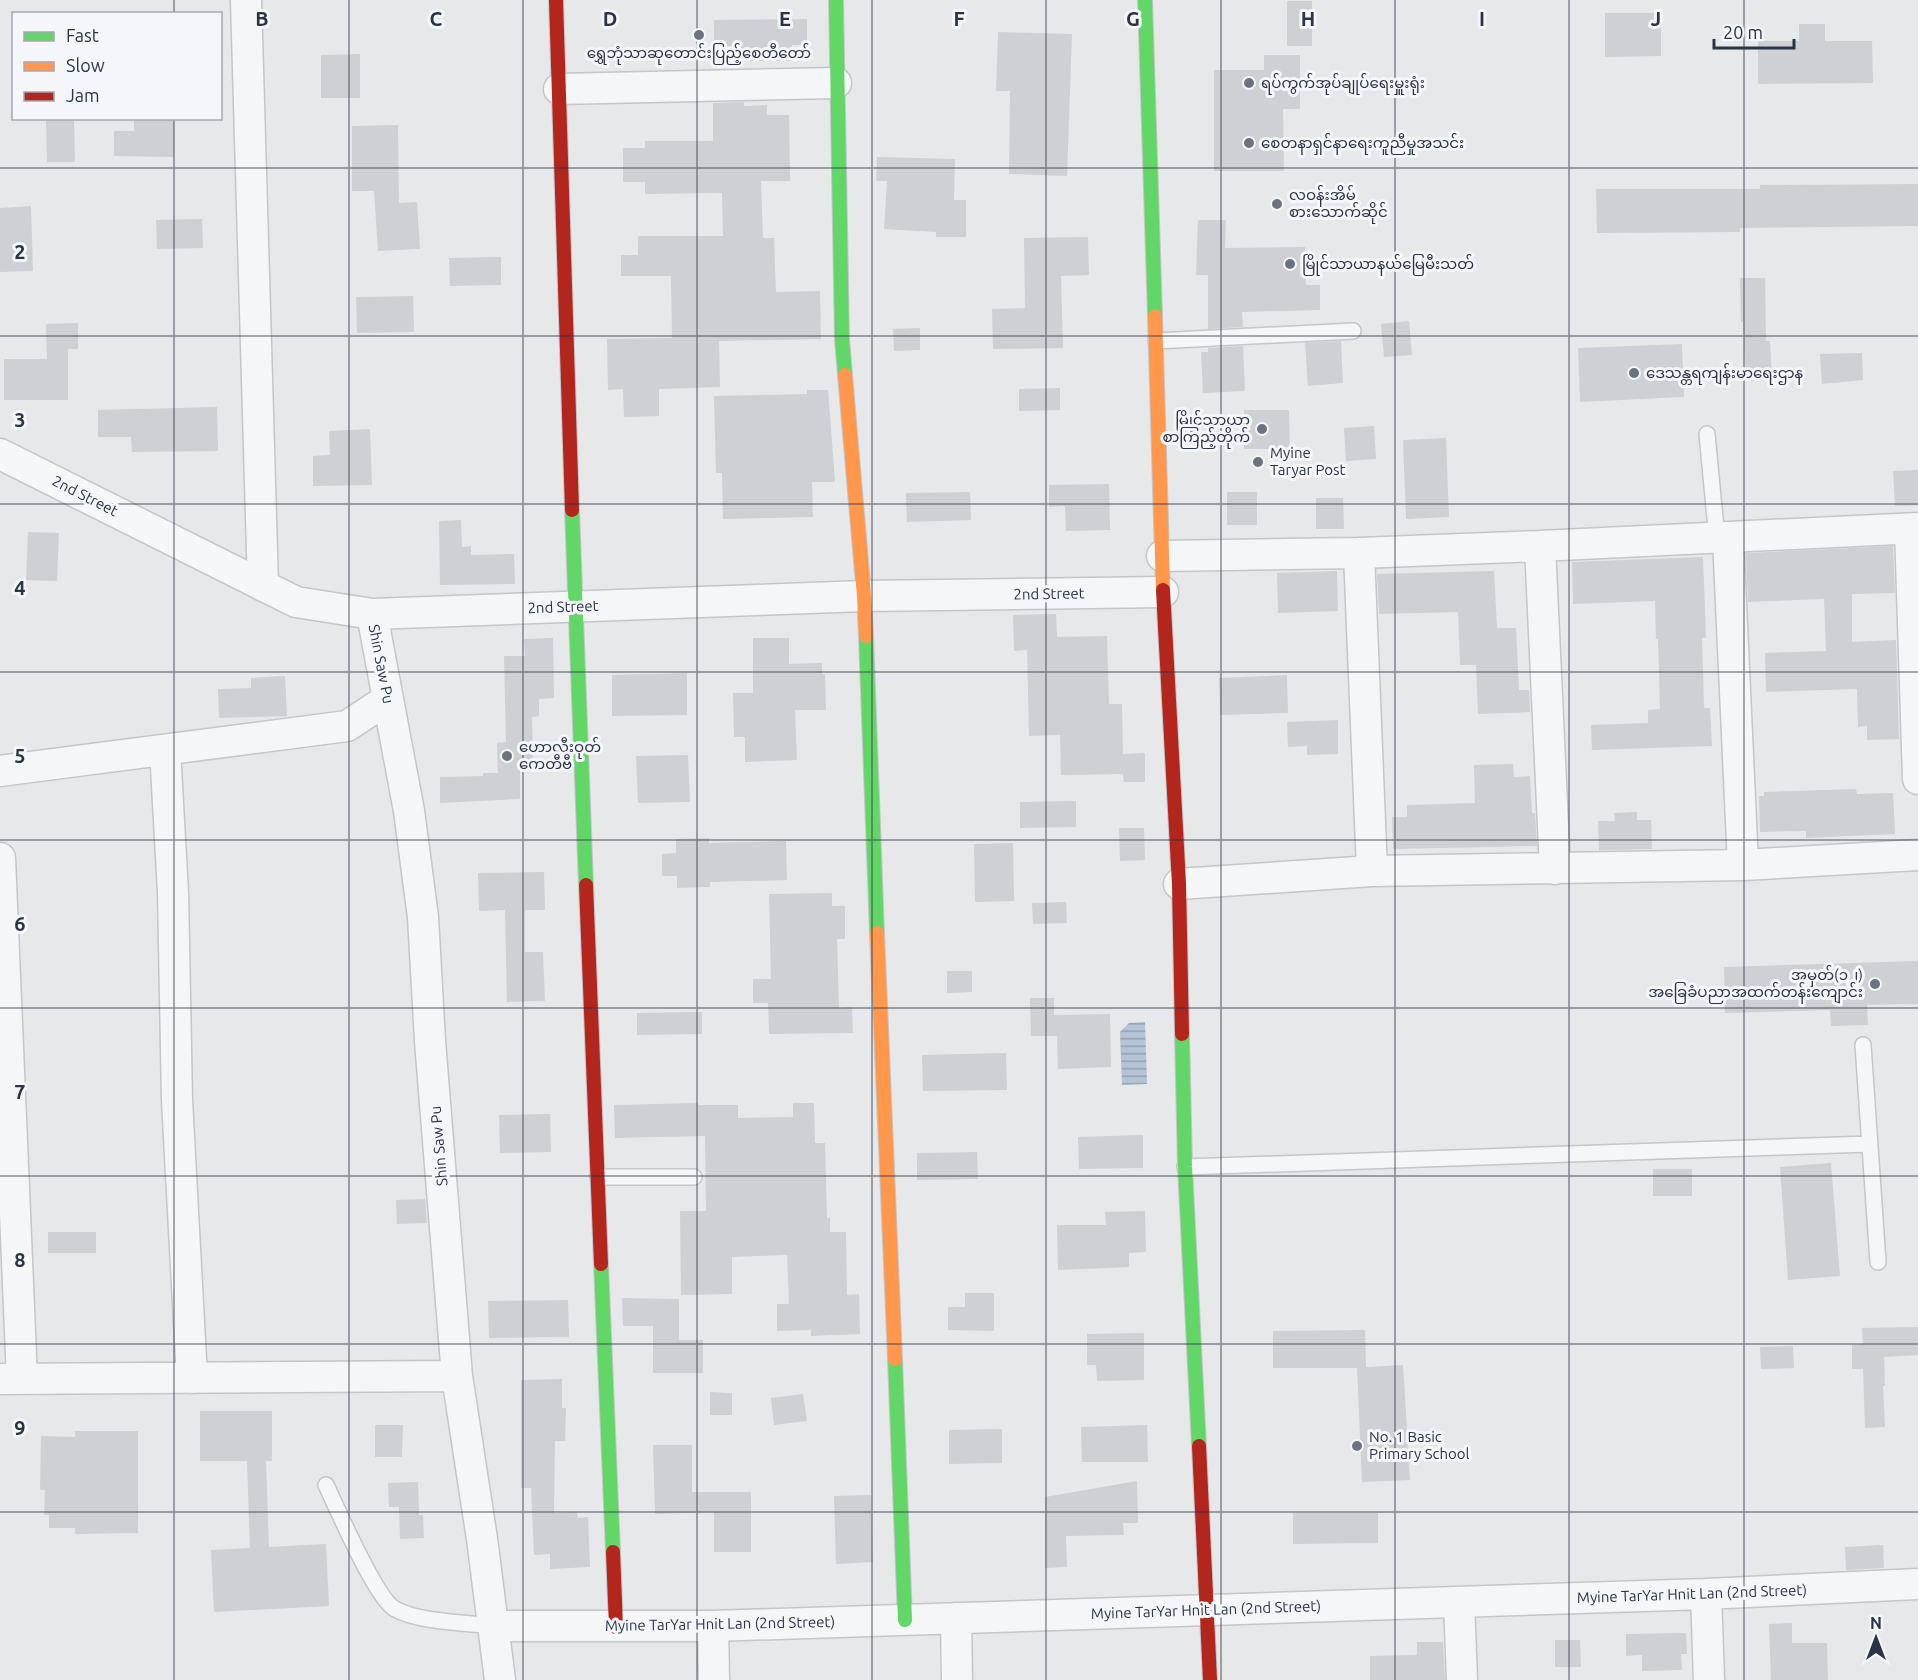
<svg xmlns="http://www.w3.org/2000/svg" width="1918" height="1680" font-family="Ubuntu,'Noto Sans Myanmar',sans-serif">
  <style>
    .water { fill: url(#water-rules) }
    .building { fill: #ced0d3 }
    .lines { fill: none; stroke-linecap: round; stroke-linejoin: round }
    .lane-casing { stroke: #c4c6c8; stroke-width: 18 }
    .street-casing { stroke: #c4c6c8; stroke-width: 33 }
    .fast-casing { stroke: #c4c6c8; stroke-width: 16 }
    .slow-casing { stroke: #c4c6c8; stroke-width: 16 }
    .jam-casing { stroke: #c4c6c8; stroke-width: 16 }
    .lane { stroke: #f5f6f7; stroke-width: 15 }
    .street { stroke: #f5f6f7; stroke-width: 30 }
    .fast { stroke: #63d668; stroke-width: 14 }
    .slow { stroke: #ff974d; stroke-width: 14 }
    .jam { stroke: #b3261e; stroke-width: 14 }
    .grid { fill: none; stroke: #2b3445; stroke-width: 1.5; stroke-opacity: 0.55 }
    .poi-dot { fill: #6c737f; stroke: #f4f6f9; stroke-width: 2 }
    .labels { text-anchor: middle; stroke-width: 6; stroke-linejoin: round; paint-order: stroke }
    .poi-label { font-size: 15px; fill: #2b3445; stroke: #f4f6f9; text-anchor: start }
    .street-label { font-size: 15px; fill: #2b3445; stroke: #f4f6f9 }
    .grid-label { font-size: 20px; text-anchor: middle; font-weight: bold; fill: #2b3445; stroke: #f4f6f9; stroke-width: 6; stroke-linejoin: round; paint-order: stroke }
  </style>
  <defs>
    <pattern id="water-rules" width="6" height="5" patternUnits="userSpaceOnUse" patternTransform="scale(1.5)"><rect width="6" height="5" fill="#b4c4d5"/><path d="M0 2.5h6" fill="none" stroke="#93a0af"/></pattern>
  </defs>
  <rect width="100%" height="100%" fill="#e6e8ea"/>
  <path class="water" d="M1145 1022 1147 1084 1122 1085 1120 1032 1129 1023Z"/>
  <path class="building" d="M1287 1H1312V46H1287Z
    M1605 13H1661V56L1605 57Z
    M807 19V45H792V61H732V46H714V20Z
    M1799 24H1825V41H1872L1873 83 1758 84V41H1799Z
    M998 32 1072 34 1067 176 1009 174 1010 91H996Z
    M360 54V98H321V55Z
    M1264 55H1300V109H1283L1284 171H1214V70H1264Z
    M744 102V106L767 105V115H789L790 181H761L763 238H774L776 292 820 291 821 339 719 341 720 387 659 389V416L624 417 623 389 608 390 607 339 672 338 671 276H621V255H638V236H723L722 193 645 194V182H623V148H645V141H713V103Z
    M46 118H74L75 162H47Z
    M134 118H174V157L114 156V131H134Z
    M398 125 399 203 417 202 420 249 378 251 374 191H352V126Z
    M877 157 955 159 954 200H966V237H936V232L884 229 887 181H876Z
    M1918 184V226L1740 228V232L1597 233 1596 189H1760V185Z
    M31 206 33 271 0 272V208Z
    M202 219 203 248 157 249 156 220Z
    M1198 220H1226L1225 248 1305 247 1306 285H1320V310L1242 312 1243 327 1208 329V275H1196Z
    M1088 237 1089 275 1061 276 1063 348 993 349 992 309 1025 308 1024 238Z
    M501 257V285L450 286 449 258Z
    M1740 278H1765L1766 341H1770L1772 380 1746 381 1743 321 1741 322Z
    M413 296 414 332 357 333 356 297Z
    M1409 321 1412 355 1384 357 1381 324Z
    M78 323V349H68V400H4V359H47L46 324Z
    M920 328V350L894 351 893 329Z
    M1341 341 1343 383 1308 386 1305 343Z
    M1682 344 1684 397 1580 402 1578 348Z
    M1243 346 1245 391 1203 393 1201 352H1208V348Z
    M1862 353 1863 380 1822 384 1820 354Z
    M1060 388V410L1019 411V389Z
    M807 390H828L834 468 835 482H812L813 517 723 519 722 473H716L714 396 807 394Z
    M217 407 218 451 132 452 131 437H98V410Z
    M1244 410H1289L1290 449H1244Z
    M1374 426 1376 459 1346 461 1344 428Z
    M370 429 372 485 313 486V456L330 455 329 431Z
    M1446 438 1449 517 1406 519 1403 440Z
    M1918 470V505L1895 506 1893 471Z
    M1109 484 1110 530 1066 531 1065 506 1049 507V485Z
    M970 492 971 520 907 522 906 493Z
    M1227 492H1257V525H1227Z
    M1316 498H1343L1344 529H1316Z
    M461 520 462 547 471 546V555L514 554 515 584 440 585 439 521Z
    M28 532 59 533 57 581 26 580Z
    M1893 546 1895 593 1852 594V642L1896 640 1899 739 1867 740V726L1858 727 1857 689 1766 692 1765 653 1826 651 1824 599 1748 602 1746 553Z
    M1703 557 1706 638H1702L1704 708H1710L1712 746 1592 750 1591 725 1648 723V710L1660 709 1658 639H1656L1655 601 1573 604 1572 562Z
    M1337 571 1338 611 1278 613 1277 573Z
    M1494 571 1497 628H1516L1519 690H1529L1530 712 1478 714 1476 665H1460L1458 612 1379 614 1377 574Z
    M1056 614 1057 637 1107 636 1109 704H1122L1123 754 1145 753V782H1124L1123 774 1061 775 1060 735 1029 736 1027 650 1014 651 1013 615Z
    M553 638 554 698 539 699V716L532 717 533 770H520V799L440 803V777L483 776V773H498L497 743 506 742 504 656H525L524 639Z
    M753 638H789V664L822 663V674H825L826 710H795L797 760 745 762V737H734L733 693H753Z
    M687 673V715L612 716V675Z
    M1287 675 1288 713 1220 715 1219 678Z
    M285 676 287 716 219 718 218 689 251 688V678Z
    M1338 720V754L1307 755V746L1288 747 1287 722Z
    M688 755 690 802 638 803 636 756Z
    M1513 764 1514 777 1530 776 1532 813H1535L1537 846 1393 849 1392 817H1407V805L1475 803 1474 765Z
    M1856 789 1857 794 1893 793 1895 834 1806 838V831L1760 832 1759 796H1764V792Z
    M1076 801V827L1020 828V802Z
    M1637 812V820H1651L1652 849 1599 850 1598 821H1615L1614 813Z
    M1119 828H1144L1145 860 1120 861Z
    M709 838V843L786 841 787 880 710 882V887L677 888V876H662V854L676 853V839Z
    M1013 843 1014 901 975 902 974 844Z
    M544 872 545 910H525V952H543L545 1001 507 1002 505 910 479 911 478 873Z
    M832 893V906H845V939H837L839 1008 852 1007 853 1033 769 1034 768 1003H753V979H771L769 894Z
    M1066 902 1067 923 1033 924 1032 903Z
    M1918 961V1004L1867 1005 1868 1025 1831 1026 1830 1010 1725 1013 1724 967Z
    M947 971H972V992L947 993Z
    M1030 998H1054V1015L1110 1014 1111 1067 1058 1069 1057 1036H1031Z
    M702 1012V1034L637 1035V1013Z
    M1006 1053 1007 1090 923 1091 922 1055Z
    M698 1103V1105H738V1118L793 1117V1103H814L815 1143H825L827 1218H830V1232H846L847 1295 859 1294 860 1334 811 1336V1330L777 1331V1304H789L787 1255 732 1257V1294L681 1295 680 1211H706L705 1136 615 1138 614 1105Z
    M550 1114 551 1152 500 1153 499 1115Z
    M1143 1135V1168L1079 1169 1078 1137Z
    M977 1152 978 1179 917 1180V1153Z
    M1831 1163 1840 1276 1788 1280 1780 1167Z
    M1653 1169H1692V1196H1653Z
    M425 1199 427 1223 397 1224 396 1200Z
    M1145 1211 1146 1252 1129 1253V1267L1058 1270 1057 1225H1106L1105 1212Z
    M48 1232H96V1253H48Z
    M965 1293H994V1331L948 1330V1307H965Z
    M622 1298 679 1299V1340H703V1373H653V1326H623Z
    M568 1300 569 1337 489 1338 488 1301Z
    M1918 1327V1355L1884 1357 1885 1386H1883L1885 1427 1865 1428 1863 1369H1852V1345L1863 1344 1862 1328Z
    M1365 1330 1366 1367 1403 1365 1410 1480 1362 1482 1357 1368H1273V1331Z
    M1144 1333V1380L1097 1381 1096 1365H1087V1334Z
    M1793 1346 1794 1368 1761 1369 1760 1347Z
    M562 1379V1408H566L565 1441H555L554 1513 577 1512 578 1518 588 1517 590 1567 550 1569V1554L534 1555 531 1488H521V1380Z
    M710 1392 732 1393V1415H710Z
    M803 1394 807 1421 774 1425 771 1398Z
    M200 1411H272V1461H266L269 1547 326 1544 329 1606 214 1612 211 1550 250 1548 247 1461H200Z
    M375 1425H403L402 1457H375Z
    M1147 1425 1148 1462H1082L1081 1427Z
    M1002 1429V1463L949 1464V1430Z
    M75 1431H138V1533L75 1534V1528H49V1515H44L45 1490H40L41 1436 75 1437Z
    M653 1445H692V1492H751V1552H714V1512L655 1514Z
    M1137 1481 1138 1523H1123L1124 1535 1066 1536 1067 1567 1045 1568V1497Z
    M418 1482 419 1515H423L424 1538 400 1539 399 1507H389L388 1483Z
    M871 1495 873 1562 836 1564 834 1496Z
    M1293 1513H1378V1543L1293 1544Z
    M1883 1545 1884 1568 1846 1570 1845 1547Z
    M1792 1623V1643H1827L1828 1680H1771L1769 1624Z
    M1686 1633 1687 1654H1681L1682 1670 1642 1671V1655L1626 1656V1634Z
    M1555 1640H1580L1581 1667H1555Z
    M1417 1642H1443L1445 1680H1370V1656L1417 1655Z"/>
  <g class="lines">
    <g class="lane-casing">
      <path id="lane" d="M1156 341 1353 331
        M1707 434 1717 539
        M1863 1045 1878 1262
        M1185 1167 1870 1144
        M598 1177H694
        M326 1485C337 1508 376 1599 395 1609 418 1622 466 1623 494 1626"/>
    </g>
    <g class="street-casing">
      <path id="street" d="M246 0 263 586
        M559 89 836 83
        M0 454 296 602 372 614 864 596 1163 592
        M1910 529 1918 779
        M1728 538 1743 865
        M1540 546 1555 869
        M1359 553 1372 871
        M1162 556 1359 553 1540 546 1918 528
        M372 614 409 811 423 917 430 1041 457 1376 482 1539 500 1680
        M165 750 173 892 177 1100 192 1378
        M0 771 347 726 388 699
        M0 858 22 1379
        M1179 884 1372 871 1743 865 1918 855
        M0 1379 457 1376
        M1706 1594 1709 1680
        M1459 1602 1462 1680
        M956 1618 957 1680
        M494 1626H713L1706 1594 1918 1584
        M713 1626 714 1680"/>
    </g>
    <g class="fast-casing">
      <path id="fast" d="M836 0 842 339 845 375
        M1145 0 1155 316
        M572 510 586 885
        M866 636 877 933
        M1182 1034 1185 1167 1199 1446
        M601 1264 613 1552
        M895 1359 905 1620"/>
    </g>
    <g class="slow-casing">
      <path id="slow" d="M1155 316 1163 590
        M845 375 864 596 866 636
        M877 933 895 1359"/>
    </g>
    <g class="jam-casing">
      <path id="jam" d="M556 0 572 510
        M1163 590 1179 884 1182 1034
        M586 885 601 1264
        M1199 1446 1210 1680
        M613 1552 616 1627"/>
    </g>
    <use href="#lane" class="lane"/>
    <use href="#street" class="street"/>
    <use href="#fast" class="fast"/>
    <use href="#slow" class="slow"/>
    <use href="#jam" class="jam"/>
  </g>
  <path class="grid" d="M174 0V14M349 0V1680M523 0V1680M697 0V1680M872 0V1680M1046 0V1680M1221 0V1680M1395 0V1680M1569 0V1680M1744 0V1680M174 118V1680M0 168H1918M0 336H1918M0 504H1918M0 672H1918M0 840H1918M0 1008H1918M0 1176H1918M0 1344H1918M0 1512H1918"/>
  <g class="poi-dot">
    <circle cx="699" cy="35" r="6"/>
    <circle cx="1249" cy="83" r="6"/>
    <circle cx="1249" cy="143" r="6"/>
    <circle cx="1277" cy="204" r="6"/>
    <circle cx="1290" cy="264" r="6"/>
    <circle cx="1634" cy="373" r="6"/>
    <circle cx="1262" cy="429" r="6"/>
    <circle cx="1258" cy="462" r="6"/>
    <circle cx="507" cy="756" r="6"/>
    <circle cx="1875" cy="984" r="6"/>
    <circle cx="1357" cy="1446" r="6"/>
  </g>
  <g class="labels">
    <g class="poi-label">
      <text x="699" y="58" text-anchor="middle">ရွှေဘုံသာဆုတောင်းပြည့်စေတီတော်</text>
      <text x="1261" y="88">ရပ်ကွက်အုပ်ချုပ်ရေးမှူးရုံး</text>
      <text x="1261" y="148">စေတနာရှင်နာရေးကူညီမှုအသင်း</text>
      <text x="1289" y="200">လဝန်းအိမ်<tspan x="1289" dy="17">စားသောက်ဆိုင်</tspan></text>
      <text x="1302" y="269">မြိုင်သာယာနယ်မြေမီးသတ်</text>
      <text x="1646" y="378">ဒေသန္တရကျန်းမာရေးဌာန</text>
      <text x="1250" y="425" text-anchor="end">မြိုင်သာယာ<tspan x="1250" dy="17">စာကြည့်တိုက်</tspan></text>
      <text x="1270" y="458">Myine<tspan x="1270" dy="17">Taryar Post</tspan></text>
      <text x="519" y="752">ဟောလီးဝုတ်<tspan x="519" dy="17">ကေတီဗီ</tspan></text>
      <text x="1863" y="980" text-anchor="end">အမှတ်(၁၂)<tspan x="1863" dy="17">အခြေခံပညာအထက်တန်းကျောင်း</tspan></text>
      <text x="1369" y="1442">No. 1 Basic<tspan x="1369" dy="17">Primary School</tspan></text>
    </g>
    <g class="street-label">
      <text transform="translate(85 496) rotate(27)" y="5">2nd Street</text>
      <text transform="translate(1049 594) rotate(-1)" y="5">2nd Street</text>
      <text transform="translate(563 607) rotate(-2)" y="5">2nd Street</text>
      <text transform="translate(381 664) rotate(79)" y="5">Shin Saw Pu</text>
      <text transform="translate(439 1146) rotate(-95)" y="5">Shin Saw Pu</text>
      <text transform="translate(1692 1594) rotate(-2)" y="5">Myine TarYar Hnit Lan (2nd Street)</text>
      <text transform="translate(1206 1610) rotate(-2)" y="5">Myine TarYar Hnit Lan (2nd Street)</text>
      <text transform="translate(720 1624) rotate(-1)" y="5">Myine TarYar Hnit Lan (2nd Street)</text>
    </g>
  </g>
  <g class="grid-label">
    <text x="262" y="26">B</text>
    <text x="436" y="26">C</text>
    <text x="610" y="26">D</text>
    <text x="785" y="26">E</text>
    <text x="959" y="26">F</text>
    <text x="1133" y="26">G</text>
    <text x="1308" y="26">H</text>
    <text x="1482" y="26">I</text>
    <text x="1656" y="26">J</text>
    <text x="20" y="259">2</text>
    <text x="20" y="427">3</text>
    <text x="20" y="595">4</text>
    <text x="20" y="763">5</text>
    <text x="20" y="931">6</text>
    <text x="20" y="1099">7</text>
    <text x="20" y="1267">8</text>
    <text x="20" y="1435">9</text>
  </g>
  <rect x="12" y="12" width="210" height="108" fill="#f4f6f9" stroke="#a4a8b1" stroke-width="1.5"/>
  <rect x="24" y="32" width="30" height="9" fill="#63d668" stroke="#a4a8b1" stroke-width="1.5"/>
  <text x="66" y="42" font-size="18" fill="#2b3445">Fast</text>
  <rect x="24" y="62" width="30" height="9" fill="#ff974d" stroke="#a4a8b1" stroke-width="1.5"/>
  <text x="66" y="72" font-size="18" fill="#2b3445">Slow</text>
  <rect x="24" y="92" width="30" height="9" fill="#b3261e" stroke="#a4a8b1" stroke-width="1.5"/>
  <text x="66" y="102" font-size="18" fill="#2b3445">Jam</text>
  <g transform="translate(1876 1638)" stroke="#f4f6f9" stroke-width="4.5" paint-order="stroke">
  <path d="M0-4.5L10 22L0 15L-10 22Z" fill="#2b3445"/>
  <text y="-9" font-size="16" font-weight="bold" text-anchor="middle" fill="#2b3445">N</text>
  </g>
  <path d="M1714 39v9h80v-9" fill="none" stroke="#2b3445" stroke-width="3"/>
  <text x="1723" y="39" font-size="18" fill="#2b3445" stroke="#f4f6f9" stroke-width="4.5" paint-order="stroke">20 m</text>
</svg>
